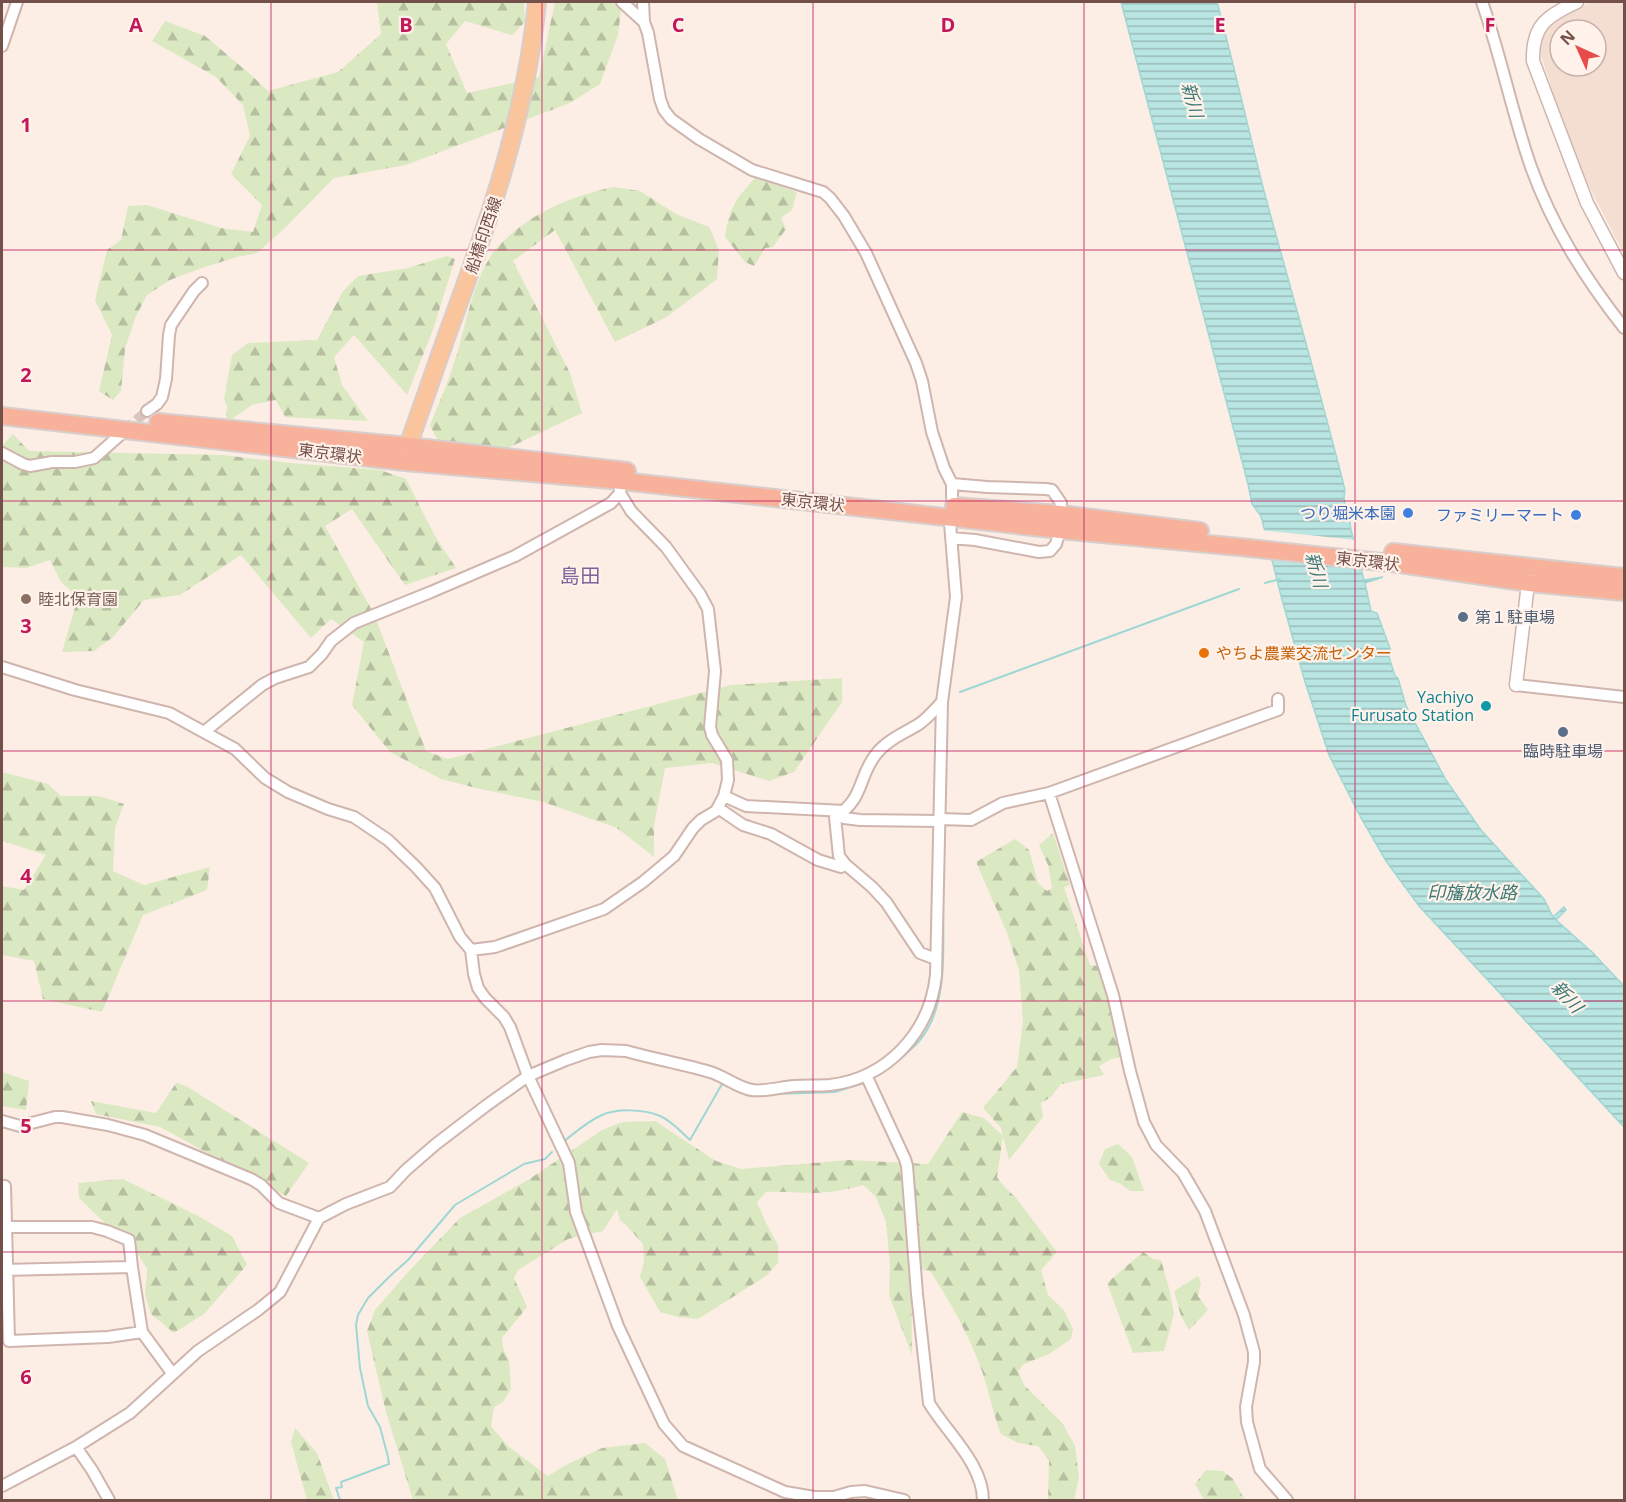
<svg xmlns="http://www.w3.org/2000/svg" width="1626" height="1502" font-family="'Open Sans','Noto Sans JP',sans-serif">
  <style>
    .residential { fill: #f4ded2; fill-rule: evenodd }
    .forest { fill: url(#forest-firs) }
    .water { fill: url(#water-rules); stroke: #9fd7d4; stroke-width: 1.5 }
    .pier { fill: #fceee4 }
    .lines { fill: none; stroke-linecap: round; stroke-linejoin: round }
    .stream { stroke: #9fd7d4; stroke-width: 2 }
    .minor-tunnel { stroke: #dac6be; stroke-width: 10; stroke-dasharray: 10 5; stroke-linecap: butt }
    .minor-casing { stroke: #cfb5ae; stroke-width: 14 }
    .tertiary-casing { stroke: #cfb5ae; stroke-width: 15 }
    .primary-casing { stroke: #d8cecc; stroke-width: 20 }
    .trunk-casing { stroke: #d8cecc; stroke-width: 20 }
    .minor { stroke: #fff; stroke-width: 10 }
    .tertiary { stroke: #fff; stroke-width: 12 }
    .primary { stroke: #fac49d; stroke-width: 16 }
    .trunk { stroke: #f8b29c; stroke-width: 16 }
    .grid { fill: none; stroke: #c2185b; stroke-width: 1.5; stroke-opacity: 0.55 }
    .shop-dot { fill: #3f7fe0; stroke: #fff2ea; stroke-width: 2 }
    .education-dot { fill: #8d6e63; stroke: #fff2ea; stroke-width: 2 }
    .service-dot { fill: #5c6f8a; stroke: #fff2ea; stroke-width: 2 }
    .food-dot { fill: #e8710a; stroke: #fff2ea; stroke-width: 2 }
    .culture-dot { fill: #0f9aa8; stroke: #fff2ea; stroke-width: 2 }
    .labels { text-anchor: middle; stroke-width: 4.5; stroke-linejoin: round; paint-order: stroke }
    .street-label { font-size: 16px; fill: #74504a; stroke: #fff2ea }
    .shop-label { font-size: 16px; fill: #366cbe; stroke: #fff2ea; text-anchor: end }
    .education-label { font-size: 16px; fill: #785e54; stroke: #fff2ea; text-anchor: start }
    .service-label { font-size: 16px; fill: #4e5e75; stroke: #fff2ea; text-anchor: start }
    .food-label { font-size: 16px; fill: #c56008; stroke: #fff2ea; text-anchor: start }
    .culture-label { font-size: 16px; fill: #0d838f; stroke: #fff2ea; text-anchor: end }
    .water-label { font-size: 18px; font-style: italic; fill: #3d7a77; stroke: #fff2ea }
    .quarter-label { font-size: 20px; fill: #7c6598; stroke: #fff2ea }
    .grid-label { font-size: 20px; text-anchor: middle; font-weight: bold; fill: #c2185b; stroke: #fff2ea; stroke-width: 4.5; stroke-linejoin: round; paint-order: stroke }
  </style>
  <defs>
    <pattern id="forest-firs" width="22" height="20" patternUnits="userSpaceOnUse" patternTransform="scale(1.5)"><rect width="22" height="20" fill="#dbe9c3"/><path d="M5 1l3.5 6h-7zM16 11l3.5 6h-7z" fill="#b6bfa0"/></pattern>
    <pattern id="water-rules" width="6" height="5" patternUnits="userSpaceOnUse" patternTransform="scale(1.5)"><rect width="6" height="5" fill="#b9e5e2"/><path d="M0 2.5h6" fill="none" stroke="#9bbcb9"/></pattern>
  </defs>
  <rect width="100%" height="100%" fill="#fceee4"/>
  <path class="residential" d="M1592 2H1624V254L1574 157 1539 49 1546 30 1565 15ZM1560 30H1596V66H1560Z"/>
  <path class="forest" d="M377 2H524L525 22 512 35 465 21 446 44 467 93 539 77 555 2H622L618 35 600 84 570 103 406 165 334 178 285 228 257 253 237 257 202 268 170 280 147 295 135 318 125 349 121 391 113 400 99 391 112 335 95 300 107 250 121 240 128 206 147 205 221 228 253 232 262 205 231 174 250 136 243 105 216 77 152 41 165 21 205 36 250 74 268 91 338 72 381 34Z
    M755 178 797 192 792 210 781 218 786 229 773 247 765 248 754 266 745 262 725 237C730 207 734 201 755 178Z
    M614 187 640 191 676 214 709 227 719 250 717 279 665 318 615 342 555 230 513 261 570 373 582 413 508 448 438 441 430 425C439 403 449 380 456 357 467 322 473 279 495 250 498 245 504 241 508 237 537 210 576 195 614 187Z
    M447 256 455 259 433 330 407 395 354 335 334 357 342 385 368 421 285 417 276 400 252 405 232 419 226 418 227 407 224 399 232 355 248 343 317 340 343 291 358 276 408 268Z
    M13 434 29 451 223 455 291 463 380 470 406 479 435 536 456 568 405 585 352 509 325 526 374 614 426 751 448 759 731 685 842 678V702L794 772 769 781 712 763 665 768 654 825V857L617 828 543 802 476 788 441 779 390 752 352 705 364 642 331 619 311 638 241 555 180 595 144 600 113 637 94 651 62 652 78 597 61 582 50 560 26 568 2 567V446Z
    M2 772 48 784 61 796H99L124 804 115 828 113 871 144 885 210 867 207 890 143 915 102 1012 43 999 34 961 2 955V886L24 890 46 855 2 841Z
    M1053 833 1070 885 1064 887 1090 965 1100 966 1117 1023 1123 1057 1111 1059 1099 1066 1104 1075 1061 1084 1051 1097 1041 1103 1043 1117 1009 1160 1001 1128 983 1108 1017 1067 1023 1022 1019 970 1007 933 976 862 1015 839 1029 850 1038 883 1047 891 1052 888 1048 865 1039 845Z
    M2 1072 29 1081 26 1110 2 1106Z
    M176 1083 186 1086 309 1163 286 1196 160 1127 96 1114 91 1101 156 1113Z
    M962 1112 984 1118 1003 1136 997 1177 1002 1184 1016 1198 1057 1252 1041 1270 1048 1295 1064 1310 1073 1329 1071 1339 1049 1354 1024 1364 1018 1371 1024 1385 1063 1424 1075 1446 1079 1477 1074 1500H1048L1049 1460 1038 1446 1018 1443 1001 1434C993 1413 989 1392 982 1371 969 1335 951 1303 930 1271L911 1268 912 1355 889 1295 890 1265 886 1222 876 1197 863 1185C848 1189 831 1193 815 1193 798 1193 783 1191 766 1192L757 1202 766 1223 778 1245V1263L766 1276 698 1319 678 1317 660 1312 640 1277 644 1262 643 1244 627 1226 620 1220 617 1209 603 1231 568 1239 518 1270 514 1278 527 1307 502 1338 503 1348 509 1360 511 1389 503 1402 494 1407 491 1426 509 1447 548 1476 566 1465 602 1448 645 1443 665 1459 678 1500H413L386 1412 367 1331 375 1310 408 1272 460 1218 528 1180 602 1130 623 1122 655 1121 716 1161 741 1169 849 1160 928 1164Z
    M1118 1144 1132 1157 1144 1191H1130L1121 1184 1110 1180 1099 1164 1105 1149Z
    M123 1179 200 1217 232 1236 247 1265 204 1314 174 1333 151 1314 145 1295 147 1269 139 1256 79 1198 78 1183Z
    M1143 1252 1153 1259 1161 1260 1170 1292 1174 1314 1164 1351 1133 1353 1107 1283Z
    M1198 1276 1201 1283 1198 1296 1208 1310 1189 1330 1181 1316 1174 1291Z
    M295 1428 317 1453 334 1500H307L291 1442Z
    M1206 1470 1223 1471 1233 1479 1245 1500H1204L1195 1484Z"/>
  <path class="water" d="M1121 2H1217C1234 65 1248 128 1264 191 1291 291 1320 390 1345 490L1344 497 1346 510 1361 508 1362 510 1349 514 1351 530 1364 580 1383 577 1365 583 1371 611 1377 613 1391 651 1389 657 1395 676 1398 678 1406 706 1446 780 1481 830 1544 899 1553 917 1564 907 1566 910 1556 920 1592 952 1624 986V1127L1419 906 1386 861 1361 818 1329 755 1305 682 1281 596 1261 516 1252 504 1248 484Z"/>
  <path class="pier" d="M1261 530 1356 540 1364 568 1268 558Z"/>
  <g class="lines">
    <path class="stream" d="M1265 583 1280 579
      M960 692 1239 589
      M900 1059C907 1053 914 1047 920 1040 951 1002 942 937 943 892
      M743 1093 749 1096 754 1095
      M775 1094 835 1092 864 1083
      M564 1141C576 1132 587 1122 600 1116 615 1108 644 1109 660 1116 672 1121 681 1132 690 1140L722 1084 735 1089
      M340 1500 336 1488 342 1487 341 1482 389 1464 388 1457 380 1427 368 1406 360 1368 356 1325 358 1315 368 1298 390 1276 408 1260 455 1205 524 1164 545 1159 552 1152"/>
    <path class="minor-tunnel" d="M125 430 147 411"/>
    <g class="minor-casing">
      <path id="minor" d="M622 2 644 22
        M643 2 644 22 648 33 660 99 664 110 671 119 699 139 752 170 823 192 830 198 844 216 866 253 916 363 922 381 932 432 944 468 952 484V497
        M1482 2C1501 56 1512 113 1531 167 1553 228 1585 278 1624 328
        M2 46 17 2
        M147 411 157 404 162 397 166 379 169 335 171 325 194 291 202 283
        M2 453 23 464 30 466 52 462H75L94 458 120 435
        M952 484 987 487 1046 489 1052 490 1061 503 1060 514
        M951 538 975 540 1039 552 1050 551 1056 544 1060 530
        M2 667 75 690 169 713 235 749 265 778 288 792 328 809 354 817 388 840 416 867 435 888 460 937 471 950 474 974 478 988 485 998 504 1017 510 1027 528 1076 569 1163 576 1212 618 1326 664 1424 683 1446 785 1492 814 1497H834L851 1492 865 1491 904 1500
        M1516 685 1624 697
        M204 732 262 685 275 678 309 667 322 654 331 641 354 623 431 592 515 556 611 503 620 493V488
        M1049 793 1113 995 1130 1071 1144 1122 1156 1145 1183 1173 1205 1211 1244 1315 1254 1352V1362L1246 1407 1247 1422 1260 1469 1287 1500
        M724 796 746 806 844 811
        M718 808 743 825 771 834 818 860 841 867 845 864
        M840 815 844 818 860 820 939 821
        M939 819 971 820 1003 803 1049 793 1278 710V699
        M471 950 495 947 604 909 643 882 674 856 693 828 701 820 716 811 724 796 728 780 727 760 712 735 710 727 715 671 708 609 700 594 666 547 631 511 620 493
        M936 959 920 953 886 902 872 887 845 864 839 856 835 817C865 799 858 775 877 753 887 740 905 733 919 724 927 719 935 709 942 702
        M866 1075 905 1159 907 1166 917 1294 929 1403C947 1433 983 1464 983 1500
        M2 1121 20 1126 55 1117H62L108 1125 145 1135 251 1179 261 1185 279 1203 319 1218
        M2 1186H5L9 1341 108 1337 142 1332
        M2 1227H92L107 1231 129 1240 132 1267
        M2 1270 132 1267 142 1332 172 1373
        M76 1447 92 1470 109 1500
        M2 1486 76 1447 130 1413 198 1351 258 1310 280 1292 319 1218 346 1204 390 1187 406 1170 436 1144 487 1105 528 1076 566 1060 589 1052 602 1050 626 1051C654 1059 683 1064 710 1072 724 1076 738 1088 752 1090 764 1092 781 1087 794 1086 806 1085 818 1086 830 1085 888 1078 930 1032 936 975L942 702 956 597 950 523"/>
    </g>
    <g class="tertiary-casing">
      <path id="tertiary" d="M1577 2C1547 16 1532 25 1533 61L1587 203 1624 273
        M1516 685 1529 575"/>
    </g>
    <g class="primary-casing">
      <path id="primary" d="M406 458 408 446C421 409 434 372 447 335 487 227 526 117 537 2"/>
    </g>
    <g class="trunk-casing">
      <path id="trunk" d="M2 416 405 462 622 481 1060 530 1240 547 1400 564 1529 583 1624 592
        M158 422 408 446 627 471
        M954 506 1060 514 1200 531
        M1393 552 1624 577"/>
    </g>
    <use href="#minor" class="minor"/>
    <use href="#tertiary" class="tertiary"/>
    <use href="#primary" class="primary"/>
    <use href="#trunk" class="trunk"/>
  </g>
  <path class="grid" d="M271 2V1500M542 2V1500M813 2V1500M1084 2V1500M1355 2V1500M2 250H1624M2 501H1624M2 751H1624M2 1001H1624M2 1252H1624"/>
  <g class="shop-dot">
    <circle cx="1408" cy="513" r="6"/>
    <circle cx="1576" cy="515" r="6"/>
  </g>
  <circle class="education-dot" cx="26" cy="599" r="6"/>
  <g class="service-dot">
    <circle cx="1463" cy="617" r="6"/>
    <circle cx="1563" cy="732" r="6"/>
  </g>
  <circle class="food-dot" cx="1204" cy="653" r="6"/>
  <circle class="culture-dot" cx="1486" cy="706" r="6"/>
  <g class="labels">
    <g class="street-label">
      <text transform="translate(483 235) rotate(-71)" y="6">船橋印西線</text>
      <text transform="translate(330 453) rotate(7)" y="6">東京環状</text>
      <text transform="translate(813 502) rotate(6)" y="6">東京環状</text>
      <text transform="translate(1368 561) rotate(6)" y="6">東京環状</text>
    </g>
    <g class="shop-label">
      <text x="1396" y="519">つり堀米本園</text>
      <text x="1564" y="521">ファミリーマート</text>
    </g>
    <g class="education-label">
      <text x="38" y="605">睦北保育園</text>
    </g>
    <g class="service-label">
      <text x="1475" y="623">第１駐車場</text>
      <text x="1563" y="757" text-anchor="middle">臨時駐車場</text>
    </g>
    <g class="food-label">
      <text x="1216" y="659">やちよ農業交流センター</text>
    </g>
    <g class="culture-label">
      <text x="1474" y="703">Yachiyo<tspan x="1474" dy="18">Furusato Station</tspan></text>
    </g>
    <g class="water-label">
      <text transform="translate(1192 100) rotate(75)" y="6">新川</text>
      <text transform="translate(1316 570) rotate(75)" y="6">新川</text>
      <text x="1472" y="899">印旛放水路</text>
      <text transform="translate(1567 997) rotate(47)" y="6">新川</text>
    </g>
    <g class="quarter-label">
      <text x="580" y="583">島田</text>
    </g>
  </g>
  <g class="grid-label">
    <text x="136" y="32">A</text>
    <text x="406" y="32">B</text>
    <text x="678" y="32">C</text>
    <text x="948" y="32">D</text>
    <text x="1220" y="32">E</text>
    <text x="1490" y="32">F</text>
    <text x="26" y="132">1</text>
    <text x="26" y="382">2</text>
    <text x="26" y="633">3</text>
    <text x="26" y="883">4</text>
    <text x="26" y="1133">5</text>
    <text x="26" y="1384">6</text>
  </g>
  <rect width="1626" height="1502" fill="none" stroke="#74504a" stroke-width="6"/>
  <g transform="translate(1578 48) rotate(315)"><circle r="28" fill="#fff2ea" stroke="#c7b1aa" stroke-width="1.5"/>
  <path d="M0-4.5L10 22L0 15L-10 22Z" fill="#e54c4a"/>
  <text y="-9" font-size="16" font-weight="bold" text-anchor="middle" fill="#74504a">N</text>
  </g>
</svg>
